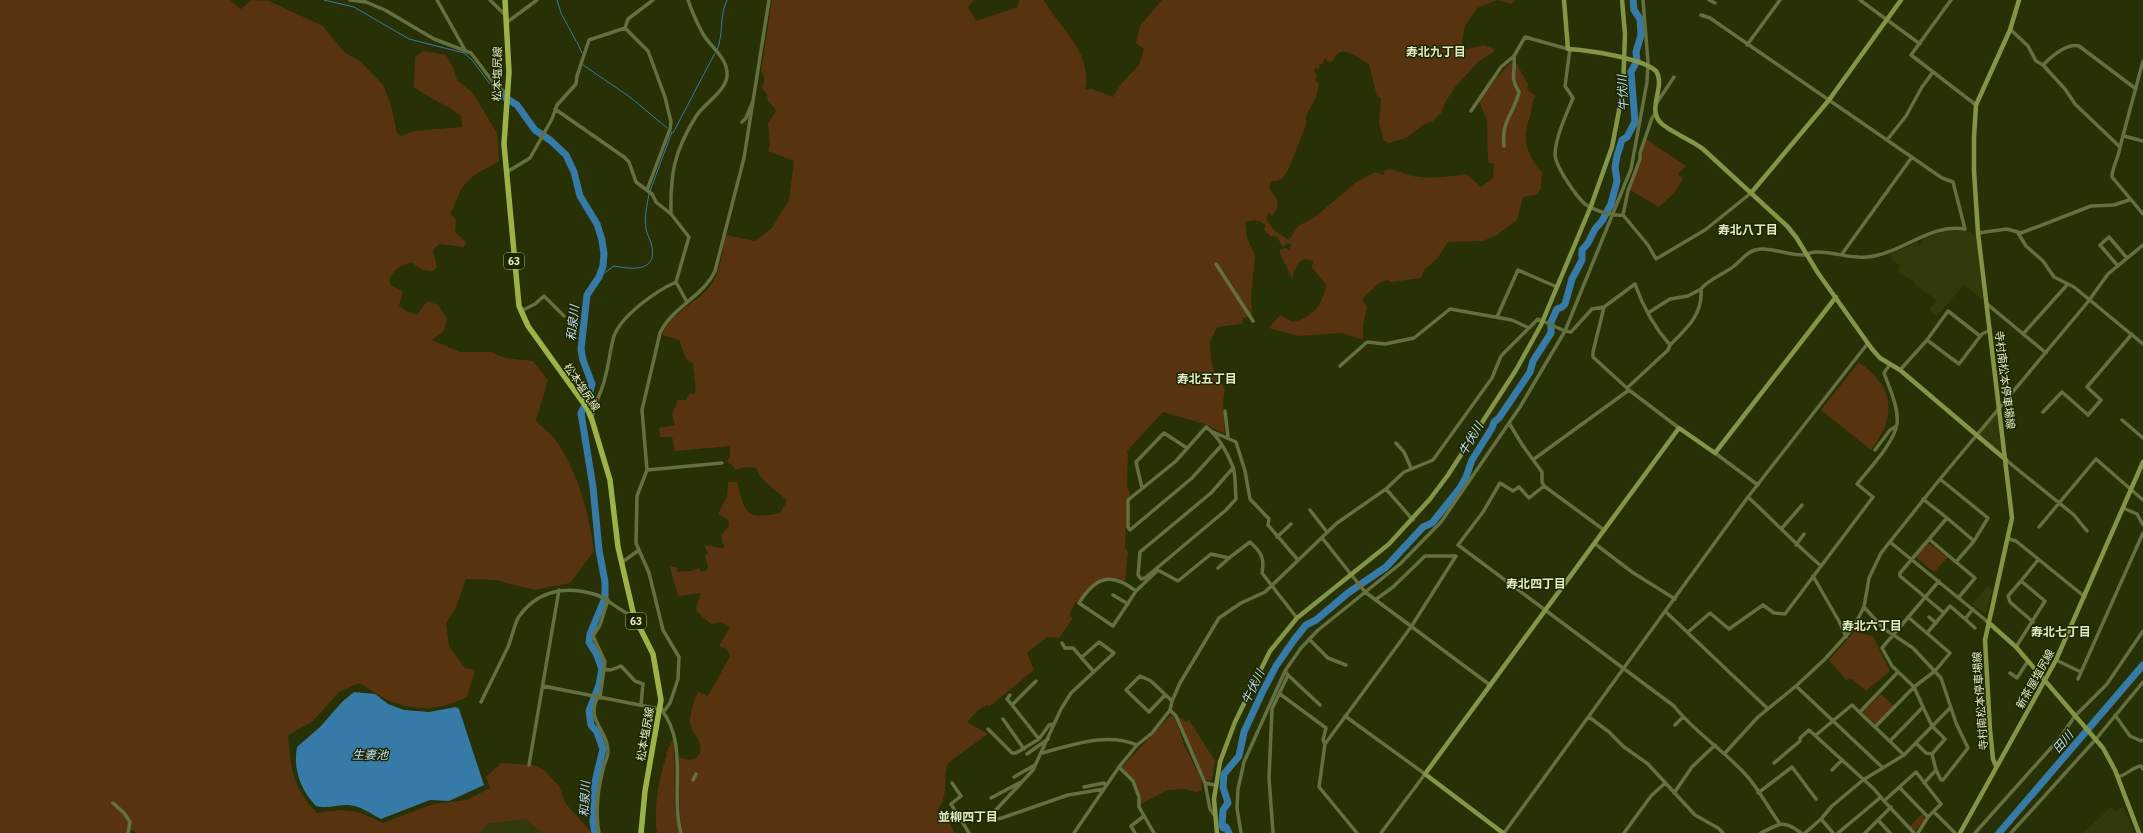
<svg xmlns="http://www.w3.org/2000/svg" width="2143" height="833" font-family="'IBM Plex Sans','Noto Sans JP',sans-serif">
  <style>
    .built { fill: #303a0a }
    .green { fill: #583310 }
    .water { fill: #367ba8 }
    .lines { fill: none; stroke-linecap: round; stroke-linejoin: round }
    .stream { stroke: #367ba8; stroke-width: 1 }
    .river { stroke: #367ba8; stroke-width: 7 }
    .street { stroke: #647040; stroke-width: 3.5 }
    .secondary { stroke: #839647; stroke-width: 4.5 }
    .primary { stroke: #9cb34a; stroke-width: 5.5 }
    .labels { text-anchor: middle; stroke-width: 3; stroke-linejoin: round; paint-order: stroke }
    .shield { fill: #1e2600; stroke: #a5b089; stroke-width: 1 }
    .shield-label { font-size: 10px; font-weight: bold; fill: #dfebc4 }
    .street-label { font-size: 11px; fill: #dfebc4; stroke: #1e2600 }
    .neighbourhood-label { font-size: 12px; font-weight: bold; fill: #dfebc4; stroke: #1e2600 }
    .water-label { font-size: 12px; font-style: italic; fill: #bbddf7; stroke: #1e2600 }
  </style>
  <rect width="100%" height="100%" fill="#283005"/>
  <path class="built" d="M1949 229 1966 230 1976 235 1983 300 1964 285 1937 316 1929 310 1936 300 1914 284 1915 282 1897 272 1900 266 1893 261 1890 254 1917 242 1919 245 1922 244V239Z
    M1996 414H1998L2002 452 2001 453 1979 434Z
    M1988 586 1994 591H1992L1987 612 1984 613 1972 604Z
    M2112 806 2115 812 2123 806 2134 833H2083Z
    M525 819 542 833H479L488 824Z"/>
  <path class="green" d="M0 0H230L241 9 252 0 269 1 323 26 344 52 361 62 383 85 391 105 397 133 401 136 414 131 462 127 461 116C446 104 429 99 414 87L415 57 423 51 446 55 454 69 457 80 473 93 497 133 499 161C486 169 468 176 461 190 457 198 455 206 450 213L456 220 455 232 466 242 464 247 439 244 433 250 437 267 433 271 423 270 412 263C400 265 394 269 389 280L391 285 403 292 399 305 406 311 417 315 427 301 438 305 447 318 444 331 432 340 460 352H491L505 358 533 361 548 380 536 421C541 426 549 432 554 438 577 469 589 513 594 551L570 583 534 590 496 580 466 579 455 610 446 623 449 646 465 668 475 670 467 697C441 710 415 712 388 700 378 696 369 688 359 683L339 692 312 722 288 735C291 769 292 787 317 813 347 808 355 809 383 823L433 804 467 800 490 788 486 777 501 763 534 765 545 771 559 786 566 804 592 833H542L525 819 488 824 479 833H136L133 830 128 833H0Z
    M772 0H974L968 7 976 21 1018 7 1019 0H1044C1060 29 1093 52 1085 90L1092 89 1113 97 1121 84 1139 65 1144 49 1136 43 1140 26 1162 0H1515L1512 4 1498 0 1477 8 1465 26 1462 42 1467 49 1484 45 1494 49V52L1479 61 1456 86 1446 101 1441 113 1433 121 1423 125 1406 138 1389 143 1384 141 1379 123 1381 99 1377 96 1369 64 1352 54 1343 51 1337 54 1332 62 1327 61 1324 58 1323 64H1320L1319 69 1315 68 1314 72 1317 74 1315 80 1319 84 1316 97 1306 116V125L1289 168 1283 178 1277 181H1272L1269 186C1273 200 1285 198 1272 216L1268 212 1266 218 1274 230 1289 240 1298 226 1315 217 1355 183 1375 172 1384 175V171C1393 167 1399 172 1408 175 1428 180 1446 177 1466 174L1481 187 1493 178 1494 164 1488 163 1487 121 1479 101 1492 83 1514 59 1528 84 1527 89 1536 96C1530 103 1533 109 1530 117 1521 139 1527 155 1542 173L1541 188 1536 195 1523 197 1517 220 1497 235 1483 241 1448 242 1437 259 1424 270 1421 278 1391 282 1387 280 1378 284 1362 299 1367 307 1363 325V340L1342 333 1298 336 1269 328 1280 315 1293 322C1313 317 1323 305 1326 285L1312 267 1313 261C1298 256 1297 265 1292 278L1279 251 1285 248 1290 250 1291 244 1287 243 1283 247 1277 237 1270 236 1264 229 1266 226C1260 219 1253 220 1245 222L1247 238 1255 255 1251 298 1252 316 1243 318 1242 324 1217 327 1210 342 1211 359 1213 369 1225 389 1223 402 1225 434 1204 424 1163 412 1127 451 1128 454 1127 485 1130 496 1127 499 1125 548 1128 552 1125 581C1118 579 1110 577 1103 579 1091 584 1072 604 1069 616L1073 618 1059 638 1047 637 1027 653 1034 670 990 706 987 705 978 710 967 722 988 734 949 762C941 774 951 795 937 810L950 822 954 833H683L682 830C678 805 680 781 678 757 685 759 695 763 699 754 705 742 691 733 690 722 690 711 694 702 698 692L708 696 730 656 727 649 719 646 730 627 721 622 711 624 697 612 696 608 701 593 678 596C676 585 672 577 670 567H676L678 572 691 571 699 568 701 571H706L708 568 705 555 708 553 704 545 723 548 724 545 722 542V534L729 526 728 520 718 514 727 496 728 482H737C746 514 744 520 780 513L787 501C778 490 760 483 757 468L744 467 736 470 730 463 726 462 730 457V446L675 451 672 437H660L659 428 675 425 672 414 678 400H686L689 394H695C697 384 693 374 693 364L686 358 679 340 662 335C673 311 690 307 707 290 720 276 722 253 726 235L755 241 772 228 789 200 794 161 768 151 770 144 768 123 776 111 774 107 768 102 767 94 762 88 765 79 761 71Z
    M1646 139 1686 166 1678 174 1683 179 1675 192 1659 207 1630 190Z
    M1859 362C1895 388 1897 416 1871 450L1821 410Z
    M1928 543 1948 557 1934 572 1917 558V556Z
    M1854 632 1873 636 1890 671 1866 691 1852 679 1846 680 1829 660Z
    M1881 694 1894 706 1877 723H1874L1864 714V711Z
    M1171 715 1176 720 1184 745 1201 779 1202 790 1196 792 1185 789 1167 790 1141 804 1135 781 1122 767Z
    M1178 718H1182L1185 722 1189 720 1215 761 1212 779 1210 781 1206 780 1186 739Z
    M674 737 675 810 679 833H657C653 810 659 776 667 755L666 753Z
    M1922 814 1925 819 1915 831 1910 826Z"/>
  <path class="water" d="M354 692 375 694 388 704 404 710 429 712 456 707 459 709 484 785 449 801 430 800 381 819C371 814 359 805 348 805 336 805 327 809 316 806 300 789 293 769 297 747L320 727 342 702Z"/>
  <g class="lines">
    <path class="stream" d="M324 0 354 7 409 39 464 53 472 60 496 92
      M557 0 561 13 576 41
      M577 42 582 53
      M717 50C724 34 719 15 727 0
      M583 65 630 97 667 128
      M673 133 715 53
      M650 191 672 132
      M599 277 614 266C630 269 657 273 652 247 651 240 647 235 646 229 644 217 647 205 649 194"/>
    <path class="river" d="M496 92 517 105 535 130 550 140 566 155 574 172 580 196 597 224 602 240 604 254 603 266 599 277 587 295 581 349 583 360 592 384 588 400 581 413 593 487 599 550 605 582V598L590 634 589 642 596 653 602 669 599 685 589 711 591 725 597 732 603 749 595 782 593 822 595 833
      M1229 833 1226 827 1223 828 1222 825 1223 810 1228 803 1223 787 1224 774 1239 756 1244 732 1262 693 1276 666 1294 640 1306 625 1316 620 1348 593 1386 567 1423 527 1432 523 1460 488 1466 477 1472 460 1492 428 1494 422 1499 418 1530 372 1533 361 1551 333V322L1557 309 1562 307 1565 304 1572 279 1582 260V250L1588 243 1595 229 1602 221 1611 204 1617 181 1615 167 1617 156 1622 140 1627 137 1635 122 1631 72 1637 61 1636 52 1641 35 1640 19 1634 10 1633 0
      M1999 833 2143 665"/>
    <path class="street" d="M350 0 366 2 385 10 434 39 471 53 493 82 507 94
      M437 0 465 50
      M490 0 503 13 506 14
      M1709 0 1715 3
      M1860 0 1920 44
      M1951 0 1911 55 1976 105
      M506 23 537 0
      M625 28 648 51 665 97 671 122 670 129 647 190
      M625 28 628 19 653 0
      M2010 29 2028 46 2036 61 2043 65
      M1747 45 1780 0
      M1570 49 1565 86 1573 98C1566 115 1556 136 1555 154 1555 166 1576 196 1585 204 1595 211 1612 216 1623 215L1648 245 1656 259 1705 230 1751 193
      M2143 61 2120 147C2119 157 2112 167 2112 177L2143 214
      M1656 104 1674 77
      M555 109 624 157 629 162 636 182 652 194 656 202 671 214C670 175 674 152 695 118 703 103 729 91 727 72 726 57 710 46 703 34 697 23 692 12 688 0
      M1471 111 1501 67 1514 56 1525 37 1568 49
      M742 122 746 118 753 101
      M2124 136 2143 141
      M1887 140 1906 116 1922 87 1933 72
      M1504 146C1501 120 1514 114 1519 92 1509 75 1516 74 1514 56
      M2120 147 2075 104 2065 89 2043 65C2051 57 2067 43 2079 46L2136 89
      M507 172 530 158 552 119 557 105 576 84 577 76 589 40 625 28
      M671 214 689 237 676 282 687 302
      M1623 215 1628 191 1640 159V153L1652 118 1655 114
      M1978 233 2007 229 2021 233 2091 206 2114 205 2129 200
      M2018 233 2026 246 2043 261 2054 277 2074 287 2143 344
      M1842 254 1912 157
      M1216 264 1253 321
      M2118 266 2100 245 2109 237 2127 258
      M1986 303 2046 353
      M1604 307 1593 352V357L1629 390 1679 428
      M521 311 535 304 544 296 564 316
      M1648 313 1670 299 1688 296 1701 289
      M1497 317 1518 270 1557 287
      M2023 334 2067 285
      M1927 340 1959 364 1982 334 1990 330
      M1340 366 1367 342 1385 344 1414 338 1450 309 1512 320 1529 328
      M1900 370 1927 340 1948 311 1980 336
      M1627 388 1668 350 1670 345C1686 329 1703 315 1701 289 1710 278 1723 275 1734 266 1741 261 1745 253 1755 250 1771 246 1788 256 1804 255 1808 254 1811 252 1815 252 1832 251 1850 259 1867 257 1902 254 1929 223 1965 229L1953 182 1942 178 1710 18 1701 15
      M1225 411 1228 437
      M2043 412 2062 392 2088 415 2101 400 2087 387 2132 334
      M592 419C594 403 602 392 605 378 609 364 610 349 614 336 622 315 656 291 676 282
      M2122 420 2143 438
      M1509 423 1523 446 1542 472V482L1544 486 1604 530
      M1213 432 1236 442 1245 471 1250 499 1269 519 1268 525 1298 560
      M1396 443 1404 452 1411 468
      M1221 446 1192 478 1130 530 1128 527V500L1176 461 1206 427C1218 435 1228 454 1233 467 1236 476 1235 489 1236 499L1226 510 1145 578 1141 579 1138 575 1140 552 1211 493 1233 468
      M1875 450 1890 430 1895 427
      M1715 453 1758 485
      M1534 459 1629 390
      M2006 460 2074 515 2087 531
      M647 470 722 463
      M1940 479 1988 518 1974 541 1956 562 1975 578 1959 597
      M1544 486 1529 498 1519 487 1513 491 1500 483 1483 512 1458 545 1674 706C1695 733 1724 750 1746 775 1759 789 1768 808 1780 824
      M1142 488 1136 462 1164 433 1187 448
      M1386 489 1413 520
      M1748 497C1773 520 1795 544 1820 565
      M1923 499 1947 518
      M2123 508 2137 514 2143 525
      M1310 510 1327 532
      M2039 527 2096 459 2143 500
      M1782 528 1802 505
      M1277 537 1291 524
      M1323 539 1365 592 1490 685
      M1929 539 1956 562
      M2009 539 2016 541 2085 597
      M1890 542 1988 622
      M1594 543 1632 572 1675 599
      M1796 545 1804 534
      M621 563 639 550
      M1218 568 1229 558
      M1156 569 1178 581 1211 554 1229 558 1250 542C1261 552 1265 558 1262 573L1297 618
      M1813 576 1840 623 1846 637
      M2021 581 2008 596 2010 602 2033 622
      M1136 591C1111 572 1096 576 1079 603L1113 626 1136 591 1158 570
      M1113 595 1128 604
      M1864 607 1883 628 1913 648 1941 678 1956 723 1968 748 1943 780H1941L1936 770
      M1666 612 1767 708
      M1944 613 1900 576V573L1947 518 1974 541
      M1929 617 1936 623
      M1965 619 1975 628
      M1688 632 1710 613 1729 629 1763 605 1774 613 1785 614 1873 497 1857 484C1869 469 1894 443 1897 424 1899 408 1889 387 1884 373L1890 364
      M1927 633 1950 606 1965 619 1973 609
      M1309 639 1328 658 1346 665
      M1062 643 1065 648H1073L1094 672
      M2016 647 2045 601 2021 581 2038 560
      M1082 657 1099 642 1114 653 1071 693 1061 709 1033 770 994 812V816L997 819 1002 818 1068 795 1104 789
      M2056 660 2081 672
      M604 669 611 670 621 666 635 681 643 684 641 705
      M2010 673 2017 678 2028 661
      M1288 675 1320 705
      M2078 679 2143 533
      M1036 681 1012 705 1039 739
      M543 686 665 710 670 703 678 679 679 657 663 630 649 573 636 543 637 496 647 470 642 410 660 333C673 306 702 298 715 271L744 158 769 0
      M1796 686 1883 768
      M1280 694 1326 728 1323 740 1325 744
      M1010 695 1007 699 1012 705
      M1165 695 1149 712 1126 690 1140 676 1151 681 1172 701
      M598 697C585 720 608 730 608 751 608 758 604 763 603 769 598 789 595 812 599 833
      M600 698 605 662 593 636 600 625 608 600
      M481 702C490 684 499 665 508 647 511 640 515 623 518 618 537 590 566 585 597 595 610 600 620 612 634 616
      M1923 707 1932 726 1945 739 1932 754 1936 770 1924 783
      M661 709C689 744 670 793 681 833
      M1170 710 1176 716 1205 783 1210 809 1215 816
      M1860 712 1898 672
      M2115 715 2130 736 2141 741 2143 740
      M1345 716 1425 774 1381 833
      M1589 717 1609 732 1624 747 1648 764 1695 815 1718 828 1723 833
      M1003 719 1024 749
      M1675 725 1683 717
      M1875 727 1914 687 1935 671 1950 653 1908 617
      M988 729 1012 753H1016L1039 739 1049 725 1054 724
      M1816 735 1852 705 1904 755
      M1890 741 1923 707 1914 687 1892 666 1882 648 1939 581
      M1916 743 1926 753 1932 754
      M1042 753C1072 745 1107 732 1137 745
      M1725 753 1758 717 1796 686 1825 659 1853 628 1864 607 1869 578 1881 553 1940 479 2087 303 2108 274 2143 245
      M1027 754 1048 739
      M1774 763 1800 741V738L1809 730 1874 789 1884 801 1916 772 1941 804 1928 817 1918 833
      M529 765 559 590
      M1119 767 1133 781 1139 797V807L1154 833
      M1832 770 1842 760
      M1014 777 1035 765
      M2118 777C2126 775 2133 767 2141 766L2143 769
      M693 780 696 774
      M952 783 961 796 951 804 969 833
      M1205 783 1215 785
      M1084 787 1104 783 1106 786
      M1899 787 1928 817
      M1674 793 1692 767 1715 745
      M1758 793 1792 767 1816 799
      M991 798 1021 782
      M1884 801 1914 833
      M113 803 124 813 130 822 128 833
      M1934 812 1955 833
      M1821 819 1833 833
      M1878 820 1890 833
      M1074 833 1119 767 1137 745 1152 733 1170 710 1172 701 1180 683 1219 618 1241 603 1265 592 1337 523 1386 489 1404 472 1433 460 1492 378 1501 356 1538 319 1565 331 1571 332 1592 309 1604 307 1635 284C1643 307 1654 327 1670 345
      M1135 833 1131 826 1144 816
      M1241 833 1237 808 1238 789 1244 762 1285 671 1301 648 1317 631 1400 564 1441 522 1520 407 1565 331 1631 169 1647 82 1648 62 1643 0
      M1273 833 1269 778 1272 709 1288 675 1285 671
      M1357 833 1319 787 1325 744 1411 627 1456 556H1425L1393 587 1375 600
      M1504 833 1748 497 1868 343
      M1624 833 1651 796 1665 783
      M1761 833C1779 824 1783 819 1801 833
      M1805 833 1821 819 1832 806 1863 780 1904 755 1950 708
      M1838 833 1881 797
      M1865 833 1891 807
      M1975 833 2059 739 2075 716 2107 684 2143 631
      M2011 833 2096 739 2143 682"/>
    <path class="secondary" d="M1564 0 1568 49C1587 50 1642 58 1656 71 1666 86 1647 108 1660 122 1668 131 1692 140 1703 149L1787 226 1796 237 1818 273 1872 349 1880 358 1900 370 2006 460
      M1751 193 1829 100 1901 0
      M1988 622 2016 647 2103 748 2115 770 2139 833
      M1996 766 1993 759 1990 730 1985 640 2012 518 1978 233 1974 171V137L1976 105 2010 30 2019 0
      M1217 833 1214 799 1220 762 1235 722 1270 651 1297 618 1389 544 1430 499 1448 475 1516 370 1541 325 1591 206 1612 147 1623 90 1625 34 1622 0
      M1503 833 1425 774 1679 428 1715 453 1836 297
      M1960 833 2056 660 2143 462"/>
    <path class="primary" d="M505 0 509 72 504 144 519 306 528 326 587 408 592 420 610 480 618 547 634 616 653 654 661 700 645 791 641 833"/>
  </g>
  <g class="labels">
    <g class="shield">
      <rect x="504" y="253" width="20" height="16" rx="3"/>
      <rect x="626" y="613" width="20" height="16" rx="3"/>
    </g>
    <g class="shield-label">
      <text x="514" y="265">63</text>
      <text x="636" y="625">63</text>
    </g>
    <g class="street-label">
      <text transform="translate(497 74) rotate(-89)" y="4">松本塩尻線</text>
      <text transform="translate(2005 380) rotate(83)" y="4">寺村南松本停車場線</text>
      <text transform="translate(582 387) rotate(56)" y="4">松本塩尻線</text>
      <text transform="translate(2035 679) rotate(-61)" y="4">新茶屋塩尻線</text>
      <text transform="translate(1980 701) rotate(-94)" y="4">寺村南松本停車場線</text>
      <text transform="translate(645 734) rotate(-80)" y="4">松本塩尻線</text>
    </g>
    <g class="neighbourhood-label">
      <text x="1436" y="56">寿北九丁目</text>
      <text x="1748" y="234">寿北八丁目</text>
      <text x="1207" y="383">寿北五丁目</text>
      <text x="1536" y="588">寿北四丁目</text>
      <text x="1872" y="630">寿北六丁目</text>
      <text x="2061" y="636">寿北七丁目</text>
      <text x="968" y="821">並柳四丁目</text>
    </g>
    <g class="water-label">
      <text transform="translate(1623 93) rotate(-93)" y="4">牛伏川</text>
      <text transform="translate(573 323) rotate(-84)" y="4">和泉川</text>
      <text transform="translate(1471 439) rotate(-60)" y="4">牛伏川</text>
      <text transform="translate(1253 687) rotate(-64)" y="4">牛伏川</text>
      <text transform="translate(2063 742) rotate(-49)" y="4">田川</text>
      <text x="370" y="759">生妻池</text>
      <text transform="translate(585 799) rotate(-88)" y="4">和泉川</text>
    </g>
  </g>
</svg>
